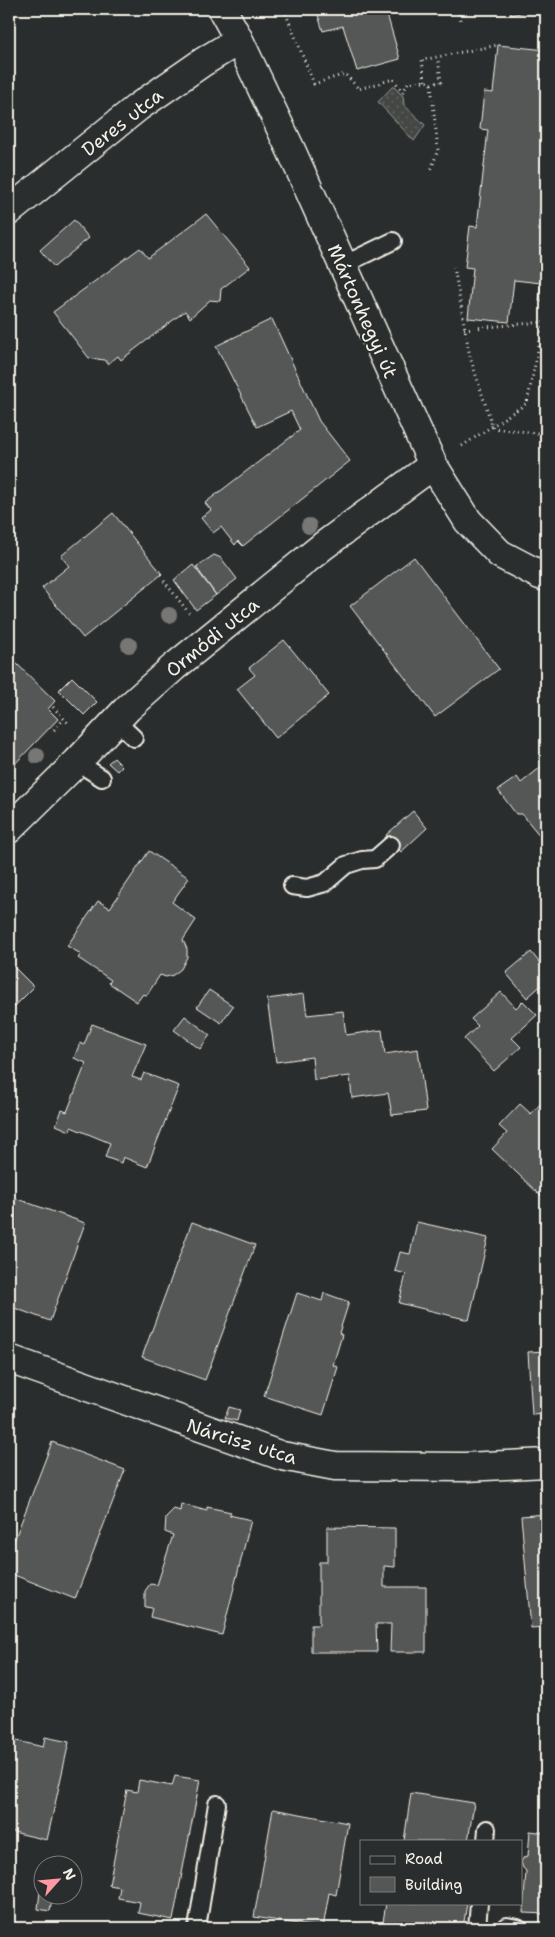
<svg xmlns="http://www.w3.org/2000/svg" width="555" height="1937" font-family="'Shantell Sans',sans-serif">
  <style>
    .park { fill: url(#park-dots); stroke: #9c9c96 }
    .building { fill: #555756; stroke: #f4f1e8 }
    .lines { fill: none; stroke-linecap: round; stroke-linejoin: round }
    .service-casing { stroke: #f4f1e8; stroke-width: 20 }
    .minor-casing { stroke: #f4f1e8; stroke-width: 31 }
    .path { stroke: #f4f1e8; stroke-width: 3; stroke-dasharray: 1 4; stroke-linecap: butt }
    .service { stroke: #2a2d2e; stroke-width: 16 }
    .minor { stroke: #2a2d2e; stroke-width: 28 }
    .tree { fill: #777875 }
    .labels { text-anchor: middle; stroke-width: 4; stroke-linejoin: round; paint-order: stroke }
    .street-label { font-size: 19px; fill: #f4f1e8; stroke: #2a2d2e }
  </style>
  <defs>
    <pattern id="park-dots" width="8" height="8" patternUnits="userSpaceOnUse" patternTransform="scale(1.25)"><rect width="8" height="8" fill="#444645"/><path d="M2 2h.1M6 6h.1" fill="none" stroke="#606160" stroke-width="1.8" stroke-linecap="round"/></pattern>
  </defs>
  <rect width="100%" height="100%" fill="#2a2d2e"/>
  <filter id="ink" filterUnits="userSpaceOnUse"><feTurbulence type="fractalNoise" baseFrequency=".02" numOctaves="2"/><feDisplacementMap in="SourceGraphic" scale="10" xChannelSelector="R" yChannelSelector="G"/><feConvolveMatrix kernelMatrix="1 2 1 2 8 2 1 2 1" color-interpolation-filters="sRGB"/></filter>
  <g filter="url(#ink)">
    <path class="park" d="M393 86 403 96 404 105 425 125 414 141 378 102Z"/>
    <path class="building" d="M316 9H394L386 11 400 59 357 71 343 26 323 31Z
      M510 9H537L511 15Z
      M498 45 546 50V151L538 230 546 231V301H539L541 283 514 280 509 322 468 318 473 268 465 267 470 226 477 227 488 130 480 129 484 92 493 93Z
      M206 214 250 267 221 289 220 301 210 300 190 318 185 311 121 360 118 356 108 364 105 360 89 358 53 312 140 248 148 258Z
      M74 220 89 238 54 267 40 250Z
      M272 319 319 421 350 461 243 546 238 541 235 545 221 527 213 533 201 518 211 510 205 503 300 430 291 411 257 427 216 346Z
      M9 388 14 396 9 400Z
      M113 513 162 574 83 638 42 588 69 566 61 556Z
      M214 555 221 558 237 579 216 595 196 567Z
      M414 557 499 669 435 717 350 606Z
      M193 565 216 595 196 610 174 580Z
      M284 640 329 695 276 738 237 689 255 675 249 668Z
      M15 662 55 701 48 709 58 719 9 770V668Z
      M72 677 97 702 84 715 59 690Z
      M114 758 122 766 117 771 108 763Z
      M546 763V831L540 836 522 814H516L498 790 517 777 521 783Z
      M413 811 427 828 401 852 386 835Z
      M149 851 189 878 172 902 196 920 183 940 187 949V957L181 969 173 975 166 977 160 975 147 995 143 994 137 1002 109 983 111 980 78 958 81 954 67 946 98 901 110 908Z
      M531 952 546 971V981L527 998 506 973Z
      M9 962 34 987 9 1012Z
      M209 990 233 1006 221 1023 197 1007Z
      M501 992 516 1008 523 1001 537 1015 512 1038 521 1047 494 1071 464 1039 478 1026 471 1019Z
      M304 994 307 1015 343 1011 346 1035 382 1030 385 1054 418 1049 426 1111 392 1115 388 1093 352 1098 350 1076 314 1080 312 1057 276 1062 267 999Z
      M185 1016 210 1035 200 1049 174 1030Z
      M92 1024 146 1044 132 1077 141 1080 144 1073 179 1086 147 1167 123 1157 121 1163 105 1157 110 1143 71 1127 70 1131 56 1125 62 1110 67 1112 86 1063 74 1058 80 1043 84 1045Z
      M545 1099 546 1190 541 1196 492 1149 507 1133 499 1126 520 1104 531 1114Z
      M9 1196 85 1223 50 1321 9 1306Z
      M192 1222 255 1245 205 1380 142 1357Z
      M417 1222 488 1238 469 1320 399 1303 406 1274 395 1271 400 1252 410 1254Z
      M297 1293 322 1301 324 1293 349 1302 339 1333 342 1335 333 1365 338 1367 323 1415 264 1396Z
      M546 1351V1414L532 1415 528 1352Z
      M229 1407 240 1410 237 1421 225 1418Z
      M52 1442 125 1470 75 1599 9 1573V1554Z
      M181 1504 207 1511V1507L231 1512 229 1515 251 1520 222 1635 150 1617 152 1608 145 1607V1591L150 1584 157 1585 173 1535 165 1532 166 1517 174 1509 180 1511Z
      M546 1514V1627L531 1628 521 1516Z
      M327 1527 395 1528V1567L384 1566V1587H426V1652H390L391 1624H376L377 1652H311V1625H319V1562H327Z
      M45 1737 69 1742 47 1840 9 1831V1739L43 1747Z
      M175 1776 200 1780 173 1920 138 1913 140 1902 118 1898 120 1887 109 1885 127 1790 137 1792 139 1780 172 1786Z
      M411 1793 474 1803 468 1841H404Z
      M273 1809 348 1823 336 1895 329 1893 323 1928 254 1917Z
      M530 1831 546 1833V1914L523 1913 526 1871 523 1868 521 1862 524 1857 528 1856Z
      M40 1891 42 1892V1894H53L50 1911 38 1909Z
      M386 1903H467L463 1928H382Z"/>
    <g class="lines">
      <g class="service-casing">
        <path id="service" d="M343 265 393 241
          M115 720 134 738
          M77 762 102 778
          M292 886 307 888 325 883 346 865 362 860 375 859 391 845
          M486 1841 487 1829
          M197 1928 217 1804
          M477 1928 479 1903
          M507 1928V1926L518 1928"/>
      </g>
      <g class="minor-casing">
        <path id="minor" d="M222 9 239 40 291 150 433 465 468 521 500 554 540 575 546 577
          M9 211 138 107 203 62 239 40
          M9 829 77 762 128 708 174 667 323 546 433 465
          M9 1359 282 1456 335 1466 465 1467 546 1463"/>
      </g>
      <path class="path" d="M284 9 314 84 345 74 359 89 393 79 403 92 408 83 425 81 431 84 438 150 431 170
        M458 9 461 21
        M425 81 422 60 498 45
        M431 84 441 82 438 58
        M454 267 470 357 493 428 546 434
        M464 329 544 322
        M462 446 527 403 546 312
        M164 581 189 613
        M53 707 68 723
        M54 730 64 719"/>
      <use href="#service" class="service"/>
      <use href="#minor" class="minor"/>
    </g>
    <g class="tree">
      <circle cx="309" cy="526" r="8"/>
      <circle cx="169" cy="615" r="8"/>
      <circle cx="129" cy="645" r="8"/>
      <circle cx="37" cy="756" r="8"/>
    </g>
  </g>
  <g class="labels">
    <g class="street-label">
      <text transform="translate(122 122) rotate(-38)" y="7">Deres utca</text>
      <text transform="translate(363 311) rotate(66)" y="7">Mártonhegyi út</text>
      <text transform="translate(212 637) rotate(-39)" y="7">Ormódi utca</text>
      <text transform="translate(242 1441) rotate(17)" y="7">Nárcisz utca</text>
    </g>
  </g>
  <rect width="555" height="1937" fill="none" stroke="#2a2d2e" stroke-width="30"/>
  <rect x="15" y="15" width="525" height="1907" fill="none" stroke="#f4f1e8" stroke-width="2" filter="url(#ink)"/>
  <rect x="360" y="1840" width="162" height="65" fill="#2a2d2e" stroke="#7b7b78"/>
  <rect x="370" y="1856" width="25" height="8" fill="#2a2d2e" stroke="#7b7b78"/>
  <text x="405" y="1864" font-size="15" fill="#f4f1e8">Road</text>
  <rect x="370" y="1877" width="25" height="15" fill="#555756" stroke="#7b7b78"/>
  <text x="405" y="1890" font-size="15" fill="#f4f1e8">Building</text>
  <g transform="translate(58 1880) rotate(63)"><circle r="24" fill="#2a2d2e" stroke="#7b7b78"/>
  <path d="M0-4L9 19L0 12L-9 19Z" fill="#ff9aa2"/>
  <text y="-8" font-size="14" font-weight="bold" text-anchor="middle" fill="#f4f1e8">N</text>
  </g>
</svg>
